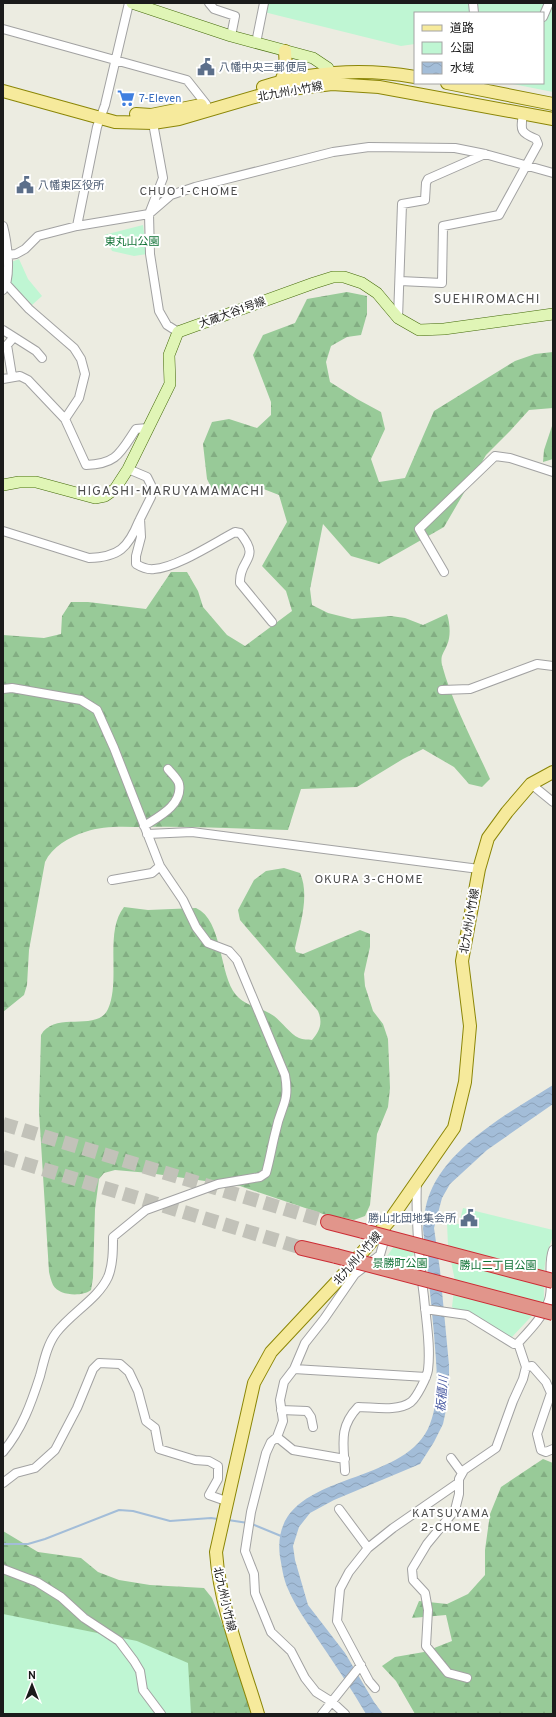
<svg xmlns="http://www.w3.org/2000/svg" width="556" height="1717" font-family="Overpass,'Noto Sans JP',sans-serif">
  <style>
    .forest { fill: url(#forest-firs) }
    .park { fill: #bff6d3 }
    .water { fill: url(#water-waves) }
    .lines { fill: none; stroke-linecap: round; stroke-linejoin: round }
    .stream { stroke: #a3bdd8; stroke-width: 2 }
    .highway-tunnel { stroke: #c2c2b9; stroke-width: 14; stroke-dasharray: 14 7; stroke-linecap: butt }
    .street-casing { stroke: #a2a2a2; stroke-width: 10 }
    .secondary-casing { stroke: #446a0a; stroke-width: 12 }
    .primary-casing { stroke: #8b8607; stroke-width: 14 }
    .highway-casing { stroke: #cc2c34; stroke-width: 16 }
    .street { stroke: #fff; stroke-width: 8 }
    .secondary { stroke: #e0f5b6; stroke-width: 11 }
    .primary { stroke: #f6ea9c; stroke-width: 12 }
    .highway { stroke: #e1958b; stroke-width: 14 }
    .highway-bridge-casing { stroke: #cc2c34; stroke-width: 16; stroke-linecap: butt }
    .highway-bridge { stroke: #e1958b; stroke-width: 14 }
    .labels { text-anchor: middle; stroke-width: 4; stroke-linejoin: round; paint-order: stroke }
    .service-label { font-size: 11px; fill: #4e5e75; stroke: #fff; text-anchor: start }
    .street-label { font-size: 11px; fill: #1b1b1b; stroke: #fff }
    .shop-label { font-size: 11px; fill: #366cbe; stroke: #fff; text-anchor: start }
    .park-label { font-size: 11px; fill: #107235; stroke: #fff }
    .neighbourhood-label { font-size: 12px; letter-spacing: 1px; fill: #4e4e4e; stroke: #fff }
    .water-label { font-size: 12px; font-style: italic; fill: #4d5fa5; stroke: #fff }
    .quarter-label { font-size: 13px; letter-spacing: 1px; fill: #4e4e4e; stroke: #fff }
  </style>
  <defs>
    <pattern id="forest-firs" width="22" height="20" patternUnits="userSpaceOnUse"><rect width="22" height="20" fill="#98ca98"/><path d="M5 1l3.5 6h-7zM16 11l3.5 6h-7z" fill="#82ad82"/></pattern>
    <pattern id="water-waves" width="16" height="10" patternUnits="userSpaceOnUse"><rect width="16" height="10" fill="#a3bdd8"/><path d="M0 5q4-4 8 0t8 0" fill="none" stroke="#8ca2b9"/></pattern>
  </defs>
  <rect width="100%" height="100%" fill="#ecece1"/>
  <path class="forest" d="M347 292 367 296V314L361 335 347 337 331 346 326 362 330 382 357 399 381 412 385 429 371 459 379 482 405 478 434 411 515 361 535 354 553 352V408L529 410 510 431 486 455 444 527 379 564 351 556 323 524 310 589 312 605 328 613 352 619 391 616 405 618 423 625 447 614C450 623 451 637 447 645 444 653 440 655 442 665 452 703 474 743 490 779L482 787 469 784 454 767 423 749 403 759 357 787 301 789 288 830C240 829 193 826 145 827 125 827 104 825 85 832 69 837 52 847 45 862L29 950 27 985 24 995 3 1012V635L44 638 61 634 62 616 71 602H88L146 609 171 572H187L198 591 203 607 227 635 245 646 292 611 286 591 262 566 287 522 279 495 261 488 243 489 222 496 213 491 207 479 203 444 212 422 229 419 257 428 271 415V402L253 355 263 335 295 323 307 299Z
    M553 423V459L543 462 544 450Z
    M284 868 300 873C310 895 300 925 295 948L296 952 303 954 360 930 370 934V947L364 974 365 986 373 1011 383 1024 388 1039 390 1088 388 1107 377 1134 370 1205 365 1216 354 1220 323 1214 240 1186 149 1173 115 1170 104 1173 99 1179 95 1209 93 1278 91 1290C82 1297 59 1296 53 1285 51 1281 50 1276 49 1272L39 1111 41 1035C55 1010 97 1033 108 1009 121 980 104 932 124 907L148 910 196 908C223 920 219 975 236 995 245 1006 263 1008 274 1016 282 1022 290 1034 299 1038 303 1040 308 1039 312 1040 320 1031 323 1023 318 1011L240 920 238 910 254 880 266 871Z
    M543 1459 553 1463V1714H415L396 1681 382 1666 395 1657 424 1652 452 1641 446 1615 412 1618 419 1601 447 1604 468 1594 485 1575V1550L490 1514 501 1487Z
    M3 1531 38 1552 81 1558 98 1572 119 1580 150 1585 204 1588 212 1598 229 1641 251 1714H3Z"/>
  <path class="park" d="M266 3H553V92L508 83H543V13H415V44L401 46 264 12Z
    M143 225 147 254 134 256 112 251 104 235Z
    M19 259 28 279 42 296 32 305 11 284 9 263Z
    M463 1208 553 1230C553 1241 548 1247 546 1258 543 1272 544 1288 544 1303L511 1338 452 1307 455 1281 448 1246 447 1223 459 1224Z
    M402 1234 414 1237 413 1279 376 1273Z
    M3 1614 137 1641 188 1663 191 1714H3Z"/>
  <path class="water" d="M553 1085V1104L487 1150 450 1184 442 1198 434 1228 440 1270 449 1365V1396L443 1424 434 1442 420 1464 334 1500 310 1513 299 1527 293 1546 295 1560 308 1605 345 1653 374 1702 383 1714H366C351 1688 334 1663 317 1638 307 1622 295 1606 288 1589 283 1578 282 1567 280 1557 268 1468 405 1491 430 1424 441 1395 436 1364 434 1334 431 1299 427 1264 423 1229 424 1217 425 1205 430 1193 449 1145 512 1111 553 1085Z"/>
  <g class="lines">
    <path class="stream" d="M228 1520 248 1523
      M252 1524 281 1536
      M3 1544H28L45 1539 119 1510 133 1511 170 1521 211 1518 218 1519"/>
    <path class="highway-tunnel" d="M3 1124 328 1222
      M3 1157 302 1248"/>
    <g class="street-casing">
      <path id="street" d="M209 3 214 9 235 16 231 36
        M473 3 474 13
        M543 17 549 3
        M3 29 187 80 206 104
        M256 43 264 3
        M153 123 163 178 149 214 150 254 159 311 167 325 178 332
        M3 226C7 241 12 278 3 290
        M77 226 97 127 105 105 129 3
        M8 255 16 254 25 249 38 236 77 226 149 214 171 195 195 187 333 152 369 147 455 148 485 154 553 173
        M400 281 442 283 443 226 499 215 538 144 536 139C519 132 521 130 523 113
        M7 285 29 309 74 348 81 359 85 374 79 398 65 419
        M398 318 402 204 425 200 426 183 428 179 485 154
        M3 330 14 337 7 345 12 376
        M14 337 36 351 42 358
        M3 379 20 376 28 380 65 419 86 465C117 464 120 453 136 429L148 428
        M128 469 147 477 151 485V497L140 519 141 537 136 556V564C141 567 147 570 154 569 176 568 214 543 235 532L240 533C262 560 239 558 240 583L272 622
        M3 531 89 558C119 557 128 548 139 521
        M444 572 419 529 495 456 510 458 553 472
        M3 689 12 688 81 700 97 710 114 748 160 866 183 900 196 927 208 943 229 951 237 960 285 1075C290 1103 281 1105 276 1130 272 1145 270 1159 266 1173L260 1177 218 1184 146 1210 113 1237C113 1250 113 1265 108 1277 98 1299 71 1313 56 1333 47 1345 44 1361 40 1376 31 1404 22 1429 3 1452
        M442 690 470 689 537 664 553 666
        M531 784 553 802
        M144 826C158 817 183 805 179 784 178 779 171 773 168 769
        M147 834 192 832 479 869
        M112 880 152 873 160 866
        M425 1309 467 1315 514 1344 518 1343
        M526 1367 532 1366 546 1382 551 1393 537 1434 541 1450 546 1452 553 1449
        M294 1369 426 1377
        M281 1410 307 1411 311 1417 313 1427
        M277 1437 293 1450 345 1459
        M451 1458 462 1473
        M345 1471C344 1445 338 1428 358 1407 373 1407 398 1412 411 1402 417 1397 427 1377 428 1370 431 1346 426 1321 424 1297 419 1259 415 1221 417 1182
        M3 1483 16 1473 35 1468 55 1450 77 1408 93 1369 99 1363 120 1364 129 1372 138 1391 146 1421 155 1428 159 1449 195 1460 209 1461 218 1466V1479L209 1495 226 1501
        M339 1509 368 1548
        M3 1569 37 1582 61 1597 84 1618 119 1641 134 1661 140 1671 143 1690 161 1714
        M467 1678 448 1673 426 1646 428 1610 425 1593 413 1580 412 1569 427 1544 455 1510 459 1494V1479L464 1470 496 1448 513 1401 523 1379 526 1367 518 1343C529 1331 544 1316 549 1300 554 1284 547 1265 553 1250
        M375 1688 369 1681 337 1621 340 1589 349 1572 368 1548 393 1528 458 1483
        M322 1714 361 1665
        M345 1714 332 1702 316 1692 305 1678 291 1651 271 1632 255 1593 254 1574 245 1551 251 1512 266 1453 271 1442 277 1437 283 1421 280 1400 284 1382 294 1369 305 1343 324 1319 355 1274 380 1255 386 1234"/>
    </g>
    <g class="secondary-casing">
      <path id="secondary" d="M132 3 231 36 313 58 328 68 332 81
        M3 485 19 482H36L95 498 105 496 115 489 128 469 170 384 169 355 178 332 314 283 333 277H344L362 283 377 293 398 318 419 330 444 329 553 314"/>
    </g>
    <g class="primary-casing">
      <path id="primary" d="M281 81 286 69 285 51
        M447 83 553 104
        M263 87C313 71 363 68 415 77
        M3 91 115 122 153 123 179 119 275 91 332 84 379 87 553 119
        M136 114 151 115 201 105
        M258 1714C242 1661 220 1607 216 1552L254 1383 271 1352 342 1276 390 1220 454 1128 465 1082 470 1026 462 961 479 869 488 838 507 812 531 784 553 772"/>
    </g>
    <g class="highway-casing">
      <path id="highway" d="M328 1222 363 1231
        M302 1248 336 1256"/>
    </g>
    <use href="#street" class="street"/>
    <use href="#secondary" class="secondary"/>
    <use href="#primary" class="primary"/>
    <use href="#highway" class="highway"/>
    <g class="highway-bridge-casing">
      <path id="highway-bridge" d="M363 1231 553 1281
        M336 1256 553 1313"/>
    </g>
    <use href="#highway-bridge" class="highway-bridge"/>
  </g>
  <defs>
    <g id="civic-bare" transform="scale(1.38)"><path d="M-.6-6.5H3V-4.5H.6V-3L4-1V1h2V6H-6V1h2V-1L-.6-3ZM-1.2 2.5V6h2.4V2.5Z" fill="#5c6f8a" stroke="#fff" stroke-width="2.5" paint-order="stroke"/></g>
    <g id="supermarket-bare" transform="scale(1.38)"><path d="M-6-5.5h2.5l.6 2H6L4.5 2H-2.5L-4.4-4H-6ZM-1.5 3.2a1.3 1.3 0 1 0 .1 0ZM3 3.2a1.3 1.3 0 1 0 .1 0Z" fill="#3f7fe0" stroke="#fff" stroke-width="2.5" paint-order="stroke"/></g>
  </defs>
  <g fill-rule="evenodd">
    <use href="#civic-bare" x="206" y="67"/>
    <use href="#supermarket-bare" x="126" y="98"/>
    <use href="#civic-bare" x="25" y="185"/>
    <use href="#civic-bare" x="469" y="1218"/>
  </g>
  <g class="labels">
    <g class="service-label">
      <text x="219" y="71">八幡中央三郵便局</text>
      <text x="38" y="189">八幡東区役所</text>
      <text x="456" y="1222" text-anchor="end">勝山北団地集会所</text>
    </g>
    <g class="street-label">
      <text transform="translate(290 91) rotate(-10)" y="4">北九州小竹線</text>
      <text transform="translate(232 312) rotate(-20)" y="4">大蔵大谷1号線</text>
      <text transform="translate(469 921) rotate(-80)" y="4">北九州小竹線</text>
      <text transform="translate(357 1258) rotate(-49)" y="4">北九州小竹線</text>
      <text transform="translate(225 1599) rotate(77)" y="4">北九州小竹線</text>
    </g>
    <g class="shop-label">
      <text x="139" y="102">7-Eleven</text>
    </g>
    <g class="park-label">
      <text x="132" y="245">東丸山公園</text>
      <text x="400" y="1267">景勝町公園</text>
      <text x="498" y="1269">勝山二丁目公園</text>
    </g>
    <g class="neighbourhood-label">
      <text x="189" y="195">CHUO 1-CHOME</text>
      <text x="369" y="883">OKURA 3-CHOME</text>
      <text x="451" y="1517">KATSUYAMA<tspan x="451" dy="14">2-CHOME</tspan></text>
    </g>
    <g class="water-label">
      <text transform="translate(442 1394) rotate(-85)" y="4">板櫃川</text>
    </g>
    <g class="quarter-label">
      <text x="487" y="303">SUEHIROMACHI</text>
      <text x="171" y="495">HIGASHI-MARUYAMAMACHI</text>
    </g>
  </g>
  <rect width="556" height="1717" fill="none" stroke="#1b1b1b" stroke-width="8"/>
  <rect x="414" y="12" width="130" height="72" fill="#ffffff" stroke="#a4a4a4"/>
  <rect x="422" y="25" width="20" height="6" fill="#f6ea9c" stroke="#a4a4a4"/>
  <text x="450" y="32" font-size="12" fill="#1b1b1b">道路</text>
  <rect x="422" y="42" width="20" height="12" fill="#bff6d3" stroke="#a4a4a4"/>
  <text x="450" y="52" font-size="12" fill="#1b1b1b">公園</text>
  <rect x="422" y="62" width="20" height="12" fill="url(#water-waves)" stroke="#a4a4a4"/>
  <text x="450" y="72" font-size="12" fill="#1b1b1b">水域</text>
  <g transform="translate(32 1685)" stroke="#ffffff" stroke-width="3" paint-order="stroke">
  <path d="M0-3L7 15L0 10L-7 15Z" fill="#1b1b1b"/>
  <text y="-6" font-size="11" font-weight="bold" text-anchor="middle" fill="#1b1b1b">N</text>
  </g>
</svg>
